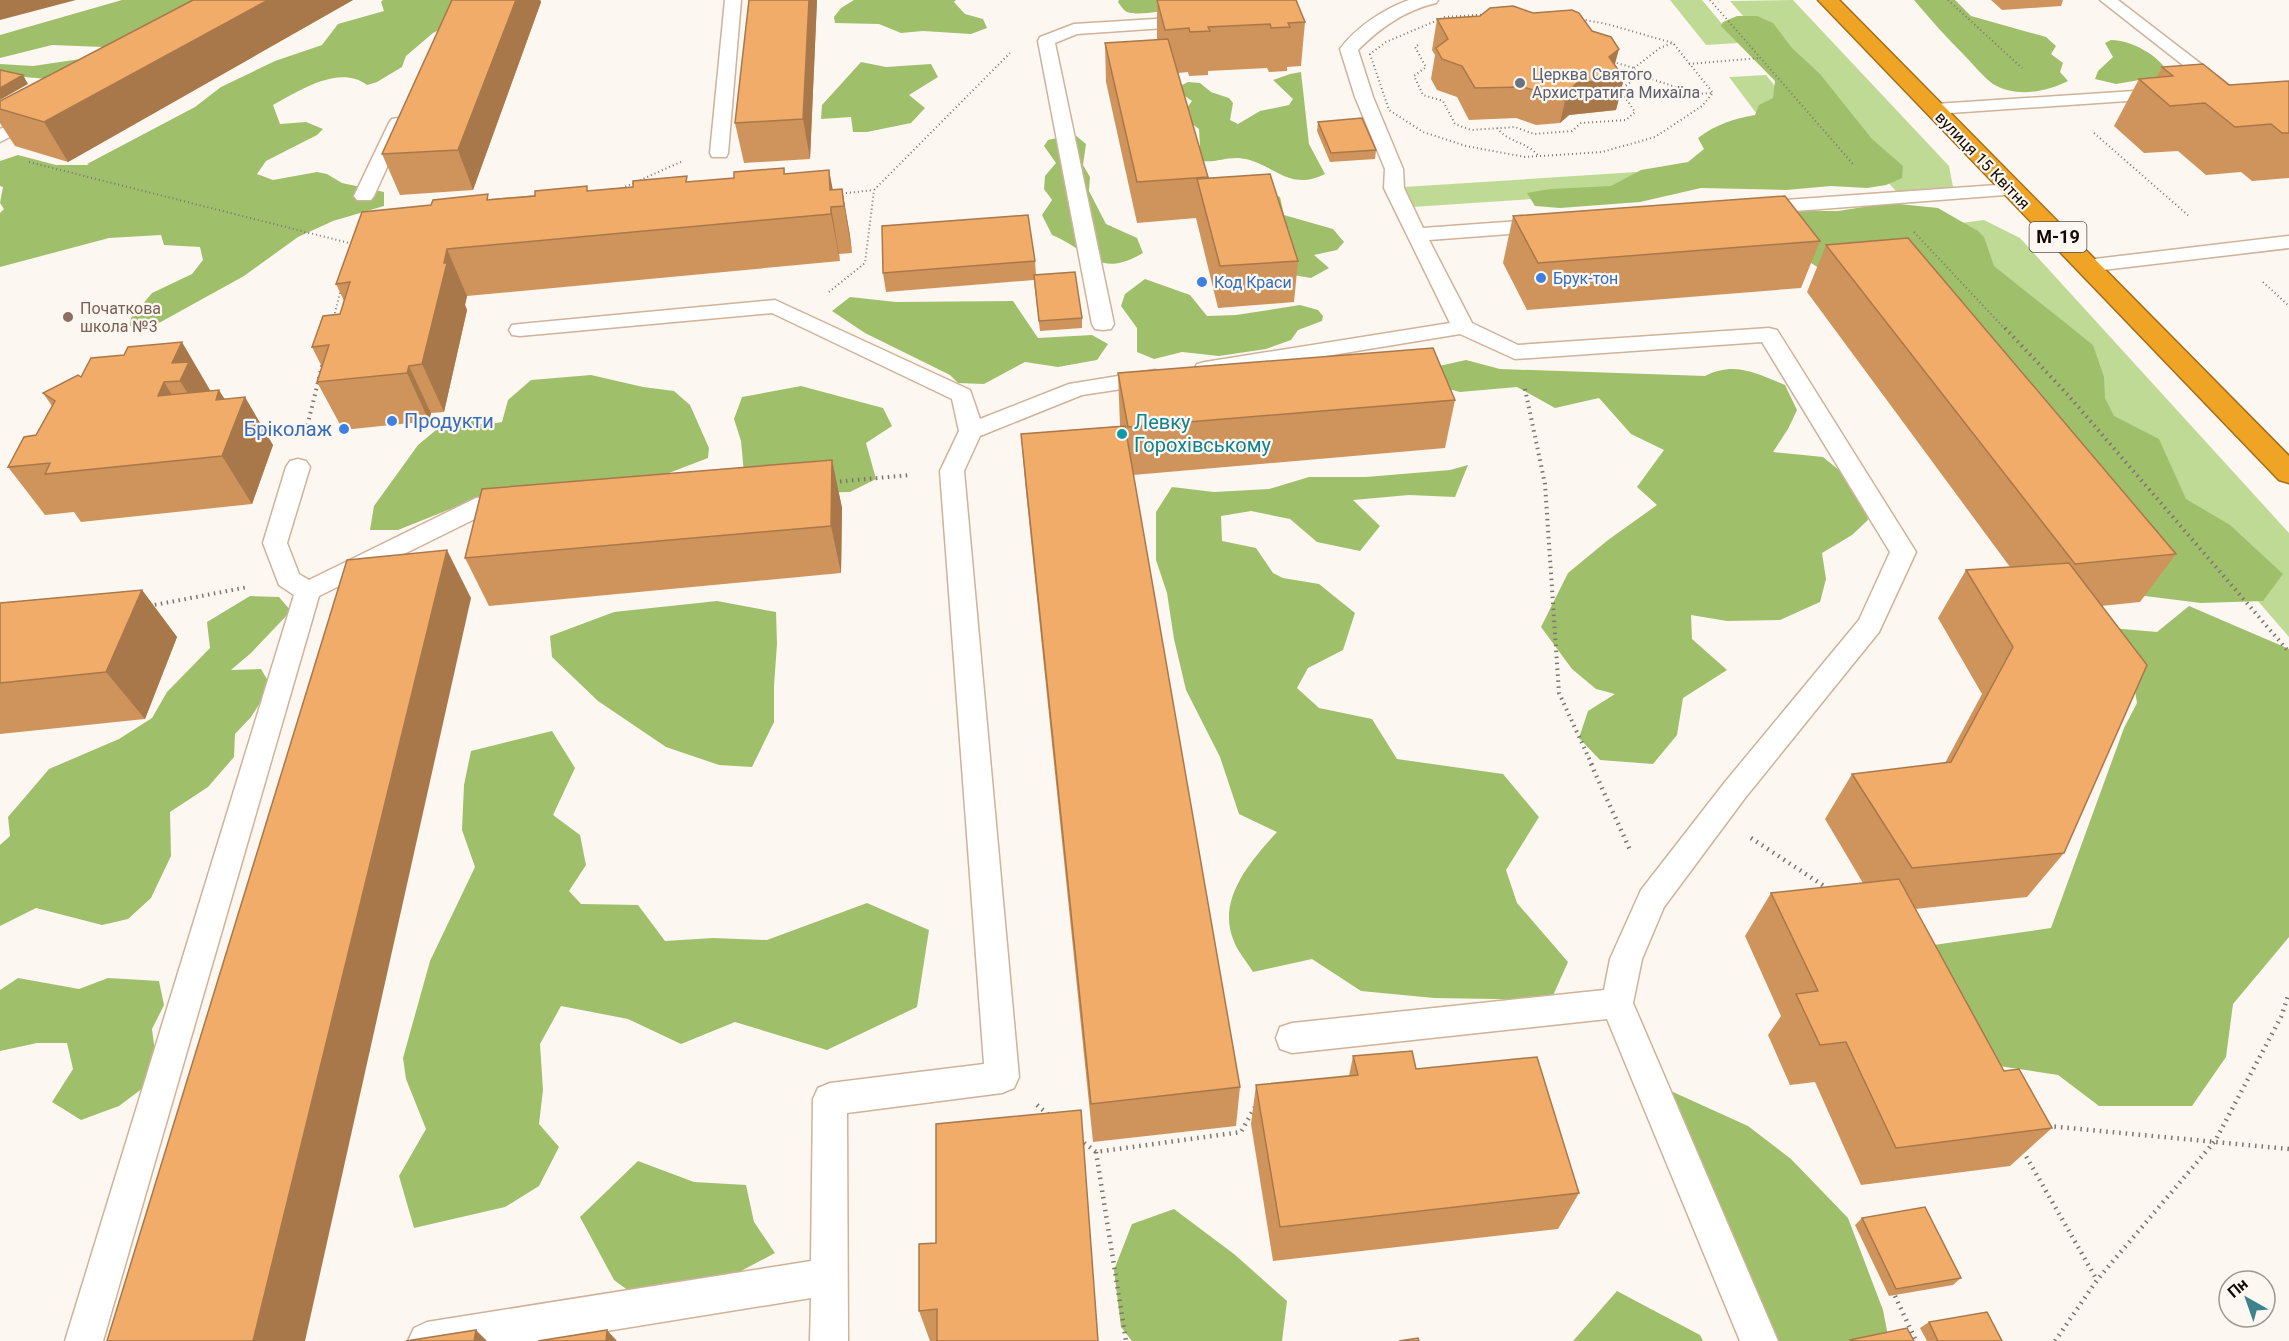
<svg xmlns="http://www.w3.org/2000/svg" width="2289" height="1341" font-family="Roboto,sans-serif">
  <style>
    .green { fill: #bfda95 }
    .forest { fill: #a0bf6b }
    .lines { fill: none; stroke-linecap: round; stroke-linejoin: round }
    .lane-casing { stroke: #cfb298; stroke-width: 3 }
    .highway-casing { stroke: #a26e19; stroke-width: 3 }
    .path-far2 { stroke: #7d7570; stroke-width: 2; stroke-dasharray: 1 3; stroke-linecap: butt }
    .path-far1 { stroke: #7d7570; stroke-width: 4; stroke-dasharray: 1.5 4.5; stroke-linecap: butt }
    .path { stroke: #7d7570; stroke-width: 4.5; stroke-dasharray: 1.5 5; stroke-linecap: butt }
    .lane { fill: #fff; fill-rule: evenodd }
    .highway { fill: #efa425; fill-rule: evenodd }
    .wall { fill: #cf945b }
    .shaded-wall { fill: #a9784a }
    .building { fill: #f1ac6a; stroke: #a9784a; stroke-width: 1.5 }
    .worship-dot { fill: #6b7280; stroke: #fdf7f2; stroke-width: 2 }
    .shop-dot { fill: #3f7fe0; stroke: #fdf7f2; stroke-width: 2 }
    .education-dot { fill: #8d6e63; stroke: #fdf7f2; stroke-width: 2 }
    .culture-dot { fill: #0f9aa8; stroke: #fdf7f2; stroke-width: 2 }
    .labels { text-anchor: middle; stroke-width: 4.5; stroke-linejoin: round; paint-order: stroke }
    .far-worship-label { font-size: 16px; fill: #5b616d; stroke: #fdf7f2; text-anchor: start }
    .far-street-label { font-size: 16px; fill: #130903; stroke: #fdf7f2 }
    .far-shop-label { font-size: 16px; fill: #366cbe; stroke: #fdf7f2; text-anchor: start }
    .far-education-label { font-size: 16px; fill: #785e54; stroke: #fdf7f2; text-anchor: start }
    .shield { fill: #fdf7f2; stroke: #59504b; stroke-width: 1.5 }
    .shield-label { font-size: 18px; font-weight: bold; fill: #130903 }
    .shop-label { font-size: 20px; fill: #366cbe; stroke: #fdf7f2; text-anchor: start }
    .culture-label { font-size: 20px; fill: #0d838f; stroke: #fdf7f2; text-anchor: start }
  </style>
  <rect width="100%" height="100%" fill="#fdf7f2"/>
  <path class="green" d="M1670 0H1702L1738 43 1706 45Z
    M1793 0 1949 166 1953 187 1937 195 1901 197 1730 1Z
    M1766 75 1850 178 1412 207 1404 187 1793 162 1729 77Z
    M1984 220 2020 238 2289 533V637L2106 426 1938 226Z"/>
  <path class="forest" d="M122 0H226L103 47 52 45 0 58V35Z
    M383 0H519L459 20 433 33 406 56 402 67 377 82 367 85C339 64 299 91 273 105L280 124 306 122 323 129 317 135 266 161 257 174 273 180 317 172 327 174 342 183 384 192V206L333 221 298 237 244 276 159 323 130 326 131 318 152 293 192 274 203 260 200 247 164 245 161 235 109 238 0 267V213L4 209 0 203 3 187 0 186V161L18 155 56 165H89L87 164 195 107 221 87 275 61 322 45 338 24 384 11 381 2Z
    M854 0H956L954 2 965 14 983 19 987 28 971 34 923 31 901 33 879 24 835 23 834 17 841 8Z
    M1119 0H1212C1193 4 1145 18 1127 12 1123 10 1121 6 1118 2Z
    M1914 0H1955L1971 16 2046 37 2056 46 2051 54 2063 63 2060 72 2068 81C2046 92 2016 98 1993 84 1983 77 1973 64 1964 55 1946 37 1930 19 1914 0Z
    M1737 16H1757L1773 23 1792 48 1820 74 1872 139 1903 166 1902 178 1886 185 1867 188 1831 186 1786 190 1701 188 1640 202 1560 208 1535 206 1527 193 1551 189 1611 186 1641 170 1688 162 1704 149 1698 138C1716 124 1734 119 1755 115L1759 105 1773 98 1775 81 1721 26 1723 22Z
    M2111 40C2131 40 2161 56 2169 75L2116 84 2095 79 2098 71 2113 57 2105 43Z
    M101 56 48 79 0 75V64L33 66Z
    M861 62 886 67 931 64 938 77 909 95 925 108 911 123 867 132H853L851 117 821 119 822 105Z
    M1301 72 1309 144 1325 174C1288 193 1272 161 1239 158 1223 157 1208 166 1193 158L1200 146 1199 129 1181 116 1192 101 1178 91 1180 86 1188 82 1200 83 1211 92 1229 98 1233 103 1230 120 1238 124 1260 111 1289 105 1293 99 1273 80 1290 74Z
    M1074 134 1086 144 1083 165 1090 177 1089 191 1106 224 1137 238 1143 253C1098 279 1092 252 1052 235L1042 215 1052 200 1044 189 1045 176 1056 163 1044 146 1048 140Z
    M1258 189 1280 197 1284 215 1333 229 1344 242 1337 250 1314 255 1329 268 1311 278 1287 274 1289 230Z
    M1889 203 1938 208 1978 231 1984 237 1994 266 2093 345 2104 377 2105 398 2114 416 2159 439 2186 499 2230 525 2283 574 2263 601 2201 603 2145 596 2128 584 1825 272 1794 252 1799 211H1838Z
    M1145 279 1190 295 1207 316 1236 315 1300 305 1318 310 1323 316 1322 321 1298 330 1291 340 1266 349 1219 356 1182 352 1154 359 1137 352V328L1121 306 1125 294Z
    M850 297 896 302 1013 301 1038 338 1092 335 1108 344 1097 360 1058 367 1025 362 984 384 958 383 950 375 865 333 832 311Z
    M1466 360 1500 369 1705 376C1734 361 1756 373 1785 385L1797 410 1788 429 1773 452 1823 457 1861 488 1868 520 1852 535 1822 553 1826 579 1820 602 1780 620 1727 621 1691 615 1692 639 1727 670 1683 698 1677 735 1653 764 1600 760 1579 738 1588 711 1615 694 1596 689 1572 669 1541 627 1568 573 1608 540 1657 505 1637 487 1664 450 1631 434 1599 398 1555 408 1517 387 1460 392 1430 384 1412 372Z
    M591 375 643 387 674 391 690 405 709 448 708 458 661 476 493 492 398 530H370L374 506 418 445 436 430 464 418 484 425 502 422 508 400 531 380Z
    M801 386 883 408 892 426 866 443 876 479 850 492 802 493 744 473 741 441 734 419 742 397Z
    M1468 465 1455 497 1409 495 1353 500 1380 526 1360 551 1317 542 1290 519 1251 511 1221 516 1222 541 1256 548 1273 573 1283 578 1319 584 1355 613 1343 650 1308 668 1297 688 1319 708 1372 719 1397 759 1503 774 1539 817 1506 870 1517 903 1568 962 1551 1000 1434 998 1361 991 1312 959 1253 972C1247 962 1237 951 1233 939 1217 898 1252 860 1277 832L1239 814 1220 757 1186 690 1174 639 1167 593 1156 560V512L1172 487 1214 492 1269 489 1309 477H1366L1450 470Z
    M250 596 279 597 291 611 251 653 231 670 261 669 271 686 251 717 235 734 234 757 208 787 170 812 171 856 151 898 128 919 102 925 36 908 0 926V845L10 836 8 817 49 769 119 739 152 718 167 692 210 648 207 622Z
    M717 601 776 612 777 644 774 686V722L752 767 719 765 666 747 598 701 552 657 550 636 614 612Z
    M2189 606 2289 649V937L2233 1004 2226 1057 2192 1106H2099L2058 1075 1986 1064 1920 947 2051 928 2124 728 2137 703 2131 667 2111 628 2157 632Z
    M552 731 575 768 553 815 580 835 586 865 569 891 581 904 638 905 665 941 713 938 767 940 867 903 929 930 917 1007 827 1050 735 1022 681 1044 628 1019 561 1006 540 1044 543 1090 539 1124 559 1147 539 1186 505 1207 414 1228 399 1176 426 1129 406 1079 403 1058 430 961 475 867 462 830 464 785 471 751Z
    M18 978 79 989 108 978 159 981 164 1005 152 1029 156 1060 147 1085 119 1106 81 1120 52 1102 73 1069 67 1043H37L0 1051V990Z
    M1662 1087 1748 1126 1791 1159 1848 1218 1883 1310 1889 1341H1745Z
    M638 1161 694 1182 746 1185 754 1222 775 1253 660 1314 614 1280 580 1217Z
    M1174 1209 1234 1254 1287 1301 1282 1341H1132L1121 1327 1114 1270 1132 1224Z
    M1617 1291 1700 1335 1703 1341H1573Z"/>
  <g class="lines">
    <g class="lane-casing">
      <path id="lane" d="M725 0H741L728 153 726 157H712L710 153Z
        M1215 0H1231L1239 19 1237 23 1077 34 1055 43 1114 324 1111 329 1103 330 1095 329 1092 324 1038 41 1040 37 1074 24 1221 15Z
        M1409 0H1438L1436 3C1404 11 1381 27 1358 50L1373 97 1403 169 1404 188 1423 228 1548 219 1555 221 1558 225 1555 229 1548 231 1429 240 1472 323 1518 345 1769 328 1777 330 1916 552 1879 632 1745 798 1664 907 1642 959 1633 1003 1778 1341H1740L1607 1019 1292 1053 1280 1049 1276 1038 1280 1027 1292 1023 1604 990 1610 959 1641 890 1725 782 1859 620 1890 552 1762 342 1515 359 1460 334 1205 376 1197 374 1194 369 1197 364 1205 362 1450 323 1384 188 1385 169 1355 97 1340 49C1356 27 1384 9 1409 0Z
        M2100 0H2118L2231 87 2228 91H2216Z
        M2165 89 2171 90 2174 94 2171 98 1935 114 1929 113 1926 109 1929 105 1935 104Z
        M39 110 45 111 48 115 45 119 0 142V129Z
        M398 118 404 119 407 123 374 196 371 200H357L354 196 389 123 392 119Z
        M2011 184 2018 186 2021 190 2018 194 1756 214 1749 212 1746 208 1749 204 1756 202Z
        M2289 236V248L2086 272 2079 270 2076 266 2079 262 2086 260Z
        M775 300 970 390 980 419 1069 384 1155 370 1163 372 1166 377 1163 382 1155 384 1082 395 980 436 964 471 1019 1077 1014 1088 1002 1093 847 1113 848 1341H810L811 1298 545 1341H408L414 1328 427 1322 811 1261 813 1099 818 1088 830 1083 984 1064 940 471 959 431 952 399 772 313 520 336 512 335 509 330 512 325 520 324Z
        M298 459 306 461 310 467 287 543 299 574 309 580 476 498 514 494 523 496 526 502 523 508 489 512 319 596 103 1341H65L294 595 279 585 263 543 286 467 290 461Z"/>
    </g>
    <g class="highway-casing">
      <path id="highway" d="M1818 0H1839L2289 456V483L2279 480Z"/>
    </g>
    <path class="path-far2" d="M1710 0 1853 164
      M1948 0 2022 68
      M1510 13 1575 18 1607 24 1673 43 1713 93 1702 106 1655 137 1602 152 1525 157 1466 146 1423 132 1389 110 1370 54 1386 42 1445 17Z
      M1418 45 1415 47 1426 67 1414 76 1423 95 1443 101 1455 124 1471 130 1515 127 1534 134 1572 131 1581 123 1626 120 1635 112 1620 90 1640 75
      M1613 62 1634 68 1640 75 1696 94 1712 93
      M1689 64 1759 58
      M1634 68 1660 48 1672 43
      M1497 128C1508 142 1526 142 1538 155
      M2094 133 2190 217
      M29 162 353 244
      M618 190 683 161
      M838 194 874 190
      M1914 232 2006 330
      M2263 282 2289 306
      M829 292 865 263 874 190 1010 53
      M334 317 341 289"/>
    <path class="path-far1" d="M2005 328 2068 395 2289 652
      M1525 389 1545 484 1559 693 1592 765
      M306 431 323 362
      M834 482 910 475
      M149 606 248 587"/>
    <path class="path" d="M1591 764 1631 852
      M1751 838 1827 888
      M1037 1105 1050 1116
      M2048 1126 2289 1149
      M1079 1139 1096 1152 1241 1132 1255 1107
      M2023 1151 2097 1280
      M1096 1152 1126 1341
      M1895 1296 1916 1341
      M2055 1341 2097 1280 2215 1141 2281 1017 2289 993"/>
    <use href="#lane" class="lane"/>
    <use href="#highway" class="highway"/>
  </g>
  <path class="wall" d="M193 0H353L68 162 15 146 0 123V101Z
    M452 0H540L541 2 473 190 400 195 382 154Z
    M749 0H817L810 159 744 163 735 123Z
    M1157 0 1305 22 1301 66 1287 67V71L1269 72 1267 68 1208 71V75L1189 76 1188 72 1178 73 1208 178 1298 261 1294 302 1218 308 1196 218 1137 223 1106 82 1105 43 1157 40Z
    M1991 0H2063L2061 6 2002 10Z
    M1437 19 1615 65 1624 78 1616 110 1569 115 1560 123 1536 125 1516 118 1469 120 1457 97 1437 90 1431 79 1435 55 1432 50Z
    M2162 67 2229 85 2289 81V178L2252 181 2241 172 2206 175 2178 151 2144 153 2114 126 2139 79 2156 78Z
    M1318 122 1376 150 1375 159 1330 162 1317 131Z
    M784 168 785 174 833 190 842 189 850 236 852 253 839 254 840 261 467 296 465 305 467 310 444 412 431 413 429 421 343 430 317 382 322 367 312 347 340 314 344 301 336 284 490 199 734 178Z
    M1513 216 1820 241 1801 288 1527 310 1503 263Z
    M1826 245 2176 554 2140 602 2101 606 2064 853 2027 897 1915 909 2004 1071 2052 1128 2010 1166 1861 1185 1815 1082 1790 1085 1768 1035 1781 1016 1745 936 1771 893 1863 883 1825 819 1852 774 1945 763 1982 694 1938 618 1966 570 2010 567 1807 292Z
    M1035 261 1036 275 1082 318V328L1040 331 1034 280 886 292 883 273Z
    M124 355 210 390V391L225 399 273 445 252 504 81 522 74 512 45 515 8 467 36 435 52 406 43 393 81 377Z
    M1118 373 1455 400 1445 448 1133 475 1240 1087 1236 1126 1093 1142 1025 482 1021 434 1120 426Z
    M832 460 842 508 841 573 489 606 465 558Z
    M142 590 177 637 145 719 0 734V603Z
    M1353 1056 1416 1069 1579 1193 1558 1229 1273 1261 1251 1124 1256 1085 1349 1076Z
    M1862 1218 1961 1278 1953 1285 1889 1296 1855 1225Z
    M919 1244 1098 1341H930L919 1311Z
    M1929 1322 2002 1341H1927L1920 1328Z"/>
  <path class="shaded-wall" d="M0 0H76L0 20Z
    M268 0H353L68 162 44 122Z
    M516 0H540L541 2 473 190 458 150Z
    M809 0H817L810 159 803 119Z
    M1619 49 1611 79 1624 78 1616 110 1569 115 1560 123 1567 92Z
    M23 75 28 84 0 100V88Z
    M829 170 836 206 830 190Z
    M842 189 850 236 852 253 844 206Z
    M831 207 839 254 840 261 831 214Z
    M447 249 467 296 465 305 467 310 444 412 422 364Z
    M182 342 210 390 208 394 210 429 180 381 172 363Z
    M409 366 431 413 429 421 407 373Z
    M164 382 194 430 158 396Z
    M219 390 237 419 245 397 273 445 252 504 222 456 216 400Z
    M832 460 842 508 841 573 831 526Z
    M447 550 471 598 305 1341H253Z
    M142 590 177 637 145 719 106 672Z
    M476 1330 487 1341H474Z
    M607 1330 617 1341H606Z"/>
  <path class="building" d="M193 0H268L44 122 0 109V101Z
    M452 0H516L458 150 382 154Z
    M749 0H809L803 119 735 123Z
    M1157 0H1296L1305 22 1288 23 1290 27 1271 28 1270 24 1208 27 1210 31 1190 32 1189 28 1165 30Z
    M1513 6 1533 13 1572 10 1579 13 1592 31 1611 37 1619 49 1609 57 1624 78 1577 83 1567 92 1543 93 1523 87 1475 88 1462 66 1442 59 1436 48 1448 39 1437 19 1480 16 1490 8Z
    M1168 39 1208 177 1137 182 1105 43Z
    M2203 64 2229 85 2289 81V133H2282L2271 124 2235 127 2205 103 2170 106 2139 79 2173 76 2162 67Z
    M0 70 23 75 0 88Z
    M1362 118 1376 150 1331 153 1318 122Z
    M784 168V174L829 170 830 190 842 189 844 206 831 207V214L447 249 444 263H447L422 364 409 366 407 373 317 382 329 345 312 347 323 316 340 314 350 282 336 284 362 212 431 205 433 200 488 194 487 200 535 196V191L587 186V191L633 187V181L687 176 686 182 734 178V172Z
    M1270 174 1298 261 1220 266 1197 179Z
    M1785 196 1820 241 1538 263 1513 216Z
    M1028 215 1035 261 883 273 882 226Z
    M1908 238 2176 554 2075 564 1826 245Z
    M1075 272 1082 318 1039 321 1034 275Z
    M182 342 172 363 189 362 180 381 164 382 158 396 219 390 216 400 245 397 222 456 45 474 50 463 8 467 24 437 36 435 55 401 43 393 78 375 81 377 91 358 124 355 128 347Z
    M1433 348 1455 400 1128 427 1118 373Z
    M1125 426 1240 1087 1091 1104 1021 434Z
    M832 460 831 526 465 558 482 489Z
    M447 550 253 1341H107L347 560Z
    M2069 563 2147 665 2064 853 1912 868 1852 774 1951 762 2013 647 1966 570Z
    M142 590 106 672 0 683V603Z
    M1899 879 2004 1071 2019 1069 2052 1128 1896 1148 1846 1042 1820 1045 1796 994 1818 991 1771 893Z
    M1412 1051 1416 1069 1537 1057 1579 1193 1280 1227 1256 1085 1358 1075 1353 1056Z
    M1081 1110 1098 1341H937V1309L919 1311V1244L936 1243V1124Z
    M1925 1207 1961 1278 1896 1289 1862 1218Z
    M1987 1312 2002 1341H1938L1929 1322Z
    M1907 1328 1914 1341H1851L1850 1340Z
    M476 1330 474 1341H406Z
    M607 1330 606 1341H538Z
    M1418 1338 1419 1341H1399Z"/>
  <circle class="worship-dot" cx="1520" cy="83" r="6"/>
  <g class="shop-dot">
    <circle cx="1541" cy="278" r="6"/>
    <circle cx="1202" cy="282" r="6"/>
    <circle cx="392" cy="421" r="6"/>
    <circle cx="344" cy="429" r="6"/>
  </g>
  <circle class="education-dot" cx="68" cy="317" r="6"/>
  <circle class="culture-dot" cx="1122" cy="434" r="6"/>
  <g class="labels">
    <g class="far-worship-label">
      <text x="1532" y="80">Церква Святого<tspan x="1532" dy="18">Архистратига Михаїла</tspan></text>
    </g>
    <g class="far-street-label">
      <text transform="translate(1983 160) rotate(46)" y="6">вулиця 15 Квітня</text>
    </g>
    <g class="far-shop-label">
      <text x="1553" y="284">Брук-тон</text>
      <text x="1214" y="288">Код Краси</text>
    </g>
    <g class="far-education-label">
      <text x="80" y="314">Початкова<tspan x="80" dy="18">школа №3</tspan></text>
    </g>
    <rect class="shield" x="2029.5" y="222" width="57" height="30" rx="4.5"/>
    <g class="shield-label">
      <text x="2058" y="243">М-19</text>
    </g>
    <g class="shop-label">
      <text x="404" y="428">Продукти</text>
      <text x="332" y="436" text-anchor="end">Бріколаж</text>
    </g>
    <g class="culture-label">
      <text x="1134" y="429">Левку<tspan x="1134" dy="23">Горохівському</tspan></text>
    </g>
  </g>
  <g transform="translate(2247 1299) rotate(320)"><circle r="28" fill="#fdf7f2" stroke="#9f9892" stroke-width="1.5"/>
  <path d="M0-4.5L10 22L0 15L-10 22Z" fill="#3c838c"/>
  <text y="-9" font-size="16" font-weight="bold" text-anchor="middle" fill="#130903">Пн</text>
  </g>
</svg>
